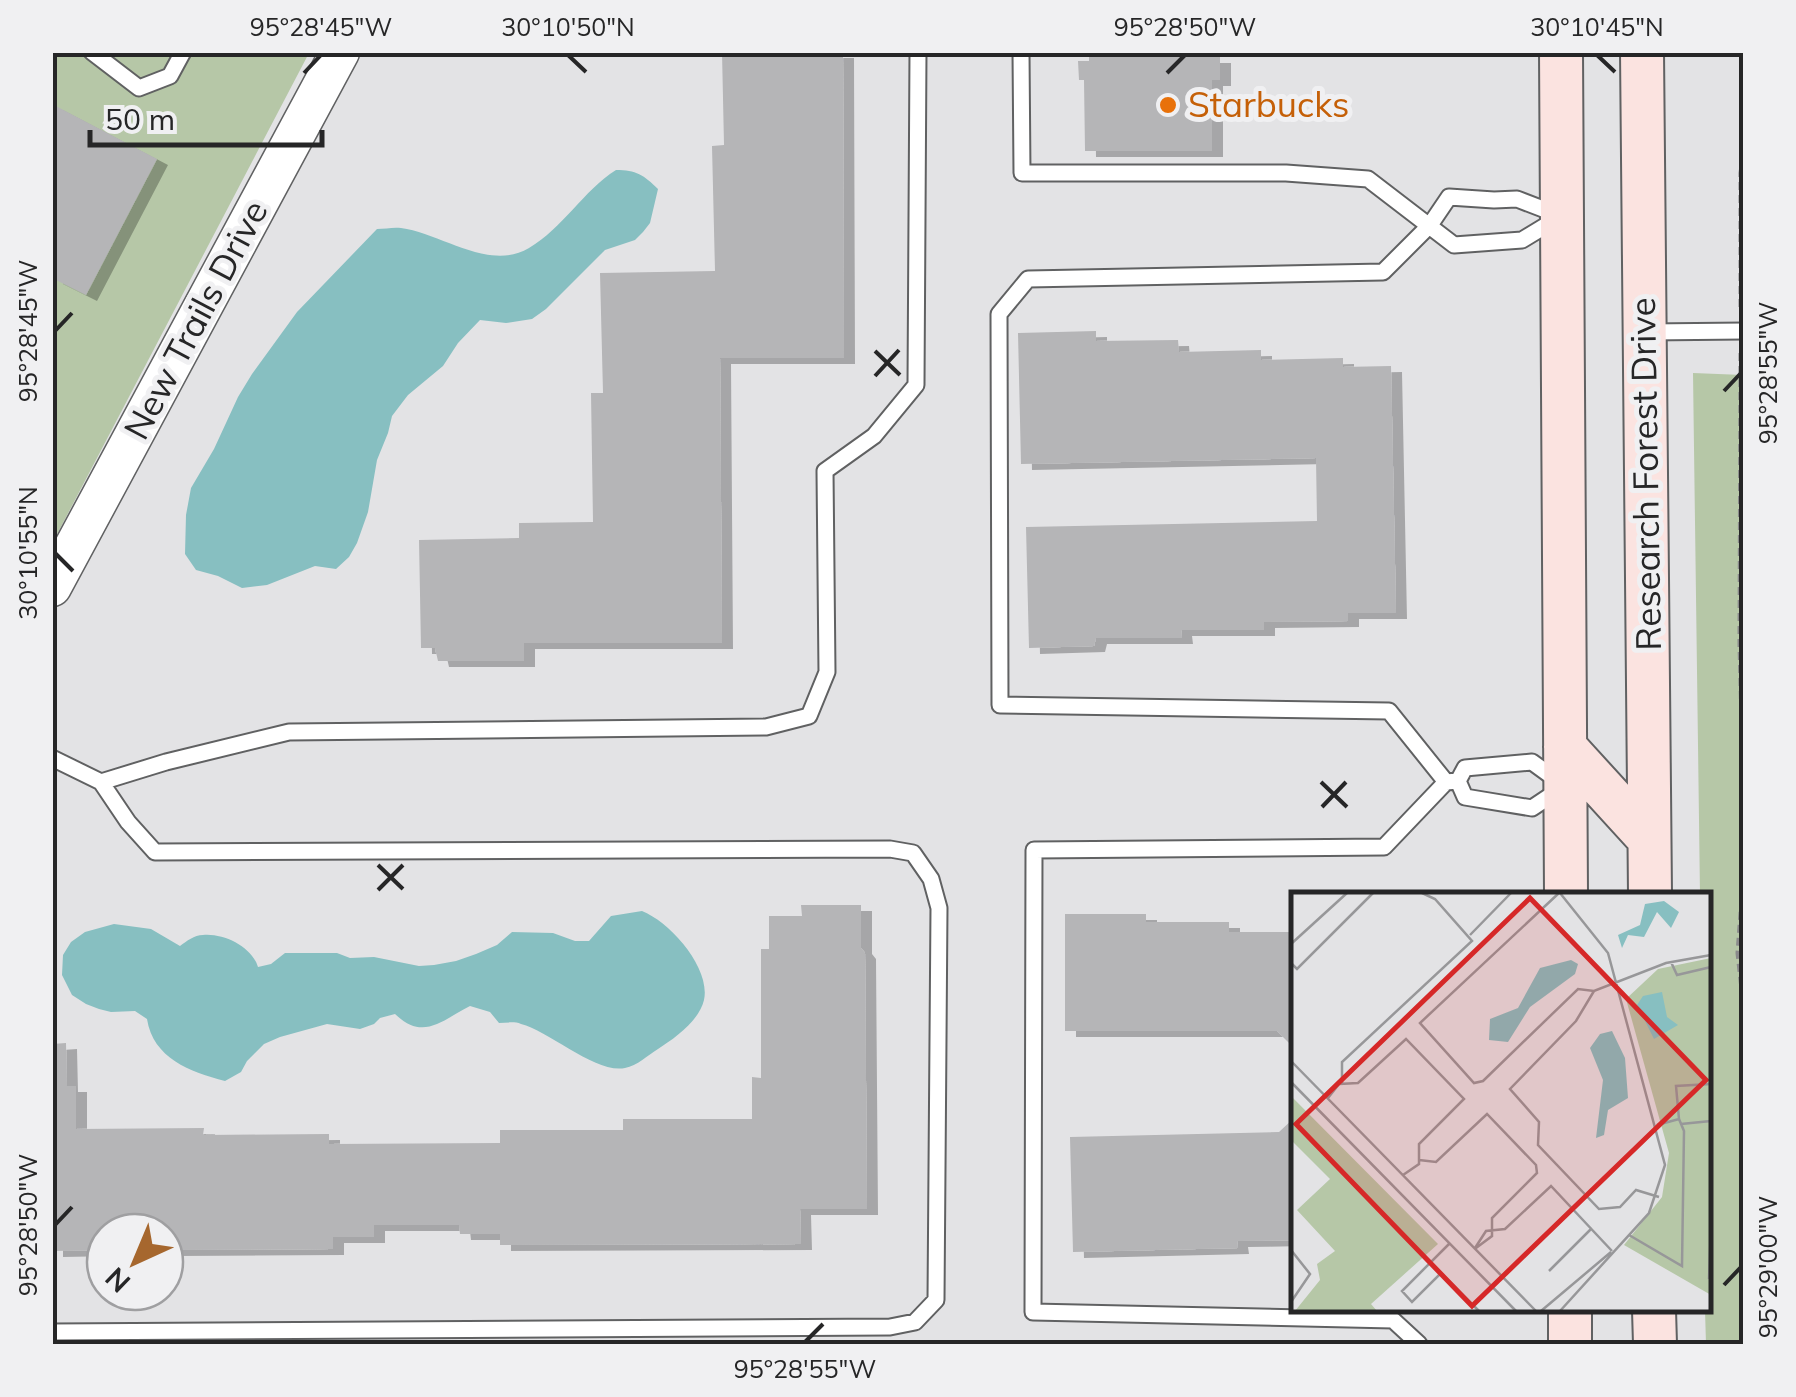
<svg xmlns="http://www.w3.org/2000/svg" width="1796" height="1397" font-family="Mulish,sans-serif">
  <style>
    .green { fill: #b6c7a7 }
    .water { fill: #87bfc1 }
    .building { fill: #b5b5b7; filter: url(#shadow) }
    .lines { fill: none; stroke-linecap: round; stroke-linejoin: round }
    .service-casing { stroke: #606162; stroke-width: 19 }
    .tertiary-casing { stroke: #606162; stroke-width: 41 }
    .secondary-casing { stroke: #606162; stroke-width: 46 }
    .path { stroke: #8a8a8b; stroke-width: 5; stroke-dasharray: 8 5; stroke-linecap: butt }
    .service { stroke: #fff; stroke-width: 15 }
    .tertiary { stroke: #fff; stroke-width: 38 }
    .secondary { stroke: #fbe3e0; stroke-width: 42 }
    .ticks { fill: none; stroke: #262627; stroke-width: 4 }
    .food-dot { fill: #e8710a; stroke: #f0f0f2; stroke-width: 4 }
    .labels { text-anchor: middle; stroke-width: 10; stroke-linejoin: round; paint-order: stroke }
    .food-label { font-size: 35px; fill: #c56008; stroke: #f0f0f2; text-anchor: start }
    .street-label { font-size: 35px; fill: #262627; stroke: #f0f0f2 }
    .inset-road { fill: none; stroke: #979799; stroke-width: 2.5 }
    .view { fill: #d62828; fill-opacity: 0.15; stroke: #d62828; stroke-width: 5 }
    .inset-edge { fill: none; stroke: #262627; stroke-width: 5 }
    .neatline { fill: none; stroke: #262627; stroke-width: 4 }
    .ticks-label { font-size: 25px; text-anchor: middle; fill: #262627 }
  </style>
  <defs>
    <filter id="shadow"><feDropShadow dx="11" dy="6" stdDeviation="0" flood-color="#0004"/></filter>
  </defs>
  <rect width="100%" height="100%" fill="#e3e3e5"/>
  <path class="green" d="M53 53H309L53 542Z
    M1693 373 1743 375V1344H1706L1705 1310H1708V894H1700Z"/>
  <path class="water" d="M616 170C636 170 644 175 658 189L650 223 643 232 635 240 605 250 546 309 532 319 506 323 480 320 458 343 443 366 408 395 392 416 388 433 377 460 368 512 357 543 349 557 336 569 315 566 267 585 242 588 218 576 196 570 185 554 186 515 191 488 214 449 238 397 252 374 297 312 377 229C385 229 393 227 401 228 441 233 489 272 529 248 563 228 583 191 616 170Z
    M642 911C670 922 711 968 704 1000 699 1021 675 1038 658 1049 648 1055 637 1066 625 1068 596 1074 549 1031 521 1024 514 1021 506 1023 499 1023L490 1012 470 1006C441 1021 423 1041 395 1014L380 1018 374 1024 360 1029 327 1024 280 1037 264 1044 247 1061 241 1072 225 1081C190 1072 153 1058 147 1019L135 1011 111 1012 99 1009 86 1004 72 995 62 975 63 955 71 942 85 932 114 924 151 929 180 946C187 941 194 935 203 935 224 933 252 947 258 967L271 964 285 953H337L350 958 374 957 419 966 434 965 456 961 476 954 497 945 512 932 553 933 575 941H589L611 916Z"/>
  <path class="building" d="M722 52H843L844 358H720L722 643H524V661H438L435 648H421L419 540 519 538V523L593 522 591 393H603L600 273 715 271 712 146 724 145Z
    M1089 52H1203V57H1220V80H1212V151H1085L1084 80H1079L1078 61H1089Z
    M52 104 157 159 86 295 52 278Z
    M1096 331V341L1178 340 1179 352 1261 350V360L1343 358V367L1391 366 1396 613H1348V621L1264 622V630H1181L1182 638H1096L1094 646 1029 648 1026 527 1317 521 1316 458 1021 464 1018 333Z
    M801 905H861V948L865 953 867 1209H800L801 1244 500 1245V1234H460L459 1225H374V1237H333V1249L165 1250V1232H105V1250L52 1251V1044L66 1043 67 1086H76V1129L204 1128 203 1135 329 1134V1144L500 1143V1130H623V1119H752V1077L761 1078V949H769V916H802Z
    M1065 914H1146V922H1229V932H1294V1048L1277 1031H1065Z
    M1294 1118V1240L1237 1241 1238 1248 1073 1252 1070 1137 1279 1132Z"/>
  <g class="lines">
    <g class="service-casing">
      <path id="service" d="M92 52 139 88 170 76 183 52
        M1021 52 1022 173H1286L1368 179 1454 245 1522 240 1555 220
        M1648 332 1744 331
        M52 758 101 782 128 822 155 852 890 849 913 853 931 879 939 908 936 1300 915 1322 890 1327 52 1332
        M1532 762 1565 786 1532 808 1465 797 1458 781 1465 768Z
        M101 782 166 762 289 732 766 727 809 716 827 672 825 471 874 436 916 385 918 52
        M1446 782 1389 711 1000 705 999 314 1028 279 1383 272 1430 225 1449 197 1494 200 1517 199 1556 214
        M1419 1344 1393 1320 1033 1312 1034 850 1384 847 1446 782 1458 781"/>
    </g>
    <g class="tertiary-casing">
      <path id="tertiary" d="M52 587 340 52"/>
    </g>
    <g class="secondary-casing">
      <path id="secondary" d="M1561 52 1566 894
        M1642 52 1650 894
        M1565 747 1649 839
        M1570 1310V1344
        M1654 1310 1655 1344"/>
    </g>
    <path class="path" d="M1741 307V173L1744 150
      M1741 353 1740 644 1744 803
      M1744 873 1738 953 1744 1007"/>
    <use href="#service" class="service"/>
    <use href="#tertiary" class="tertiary"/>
    <use href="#secondary" class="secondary"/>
  </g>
  <path class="ticks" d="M568 55 586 72M1597 55 1615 72M304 73 321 55M1167 73 1185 55M55 331 72 313M875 351 900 375M875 376 899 350M1724 391 1741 373M55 553 73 571M1321 782 1347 807M1322 807 1346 782M378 865 403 889M378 890 403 865M55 1225 72 1207M1724 1285 1741 1267M805 1342 823 1324"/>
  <circle class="food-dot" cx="1168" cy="105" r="10"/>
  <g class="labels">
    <g class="food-label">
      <text x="1188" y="117">Starbucks</text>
    </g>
    <g class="street-label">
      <text transform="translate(196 320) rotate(-62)" y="12">New Trails Drive</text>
      <text transform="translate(1646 474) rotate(-91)" y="12">Research Forest Drive</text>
    </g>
  </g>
  <g transform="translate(1291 892)">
    <rect width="420" height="420" fill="#e3e3e5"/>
    <path d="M420 66V403L333 353 371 305 378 261 335 107 367 77ZM0 204 147 352 80 412 86 419H4L29 388 26 372 44 359 6 318 39 287 0 248Z" fill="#b6c7a7"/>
    <path d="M373 9 388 20 380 36 366 20 353 45 337 43 331 56 327 43 349 33 354 12ZM280 68 287 72 284 82 239 115 217 150 198 148 199 127 227 116 249 76ZM371 100 376 125 387 133 363 147 346 113 352 104ZM321 139 334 166 337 206 317 218 313 243 305 246 312 188 299 156 309 142Z" fill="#87bfc1"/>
    <path class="inset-road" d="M268 1 129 131 183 191 192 189 287 97 303 99 375 71 420 63M269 1 317 61 374 273 358 321 269 419M179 43 220 1M0 52 56 1M380 70 386 83 420 75M0 71 6 77 82 1M303 99 285 129 219 197 248 230 247 253 308 317 329 315 345 298 368 305M0 169 245 419M0 190 225 419M51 191V170L181 49 144 7 131 1M37 206 48 192 67 191 115 147 173 207 128 252V272L112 283M388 227 385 194 420 192M390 232 420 229M128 268 145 270 196 222 245 273 246 281 201 326V344L185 356M338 343 391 374 393 239 388 227 366 233M159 351 111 399 121 410 150 381 188 419M184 356 195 339 214 337 260 294 321 359M0 358 19 382 0 410M258 379 301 336M418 387 420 334M250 419 320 360"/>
    <path class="view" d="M239 6 415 188 181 414 5 232Z"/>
    <rect width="420" height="420" class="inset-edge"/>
  </g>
  <rect width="1796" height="1397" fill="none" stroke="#f0f0f2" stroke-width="110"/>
  <g transform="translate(135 1262) rotate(224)"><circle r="48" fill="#f0f0f2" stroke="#9f9fa1" stroke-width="2.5"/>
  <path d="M0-8L18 38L0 25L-18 38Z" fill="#a6672e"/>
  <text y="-15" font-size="28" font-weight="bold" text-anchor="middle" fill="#262627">N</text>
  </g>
  <path d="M90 130v15h232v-15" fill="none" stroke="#262627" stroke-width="5"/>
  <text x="105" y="130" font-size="30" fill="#262627" stroke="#f0f0f2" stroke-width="8" paint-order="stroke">50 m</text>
  <rect x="55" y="55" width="1686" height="1287" class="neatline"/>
  <g class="ticks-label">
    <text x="321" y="36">95°28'45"W</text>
    <text x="568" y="36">30°10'50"N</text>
    <text x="1185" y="36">95°28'50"W</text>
    <text x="1597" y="36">30°10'45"N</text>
    <text transform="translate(28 331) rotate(-90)" y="9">95°28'45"W</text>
    <text transform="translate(1768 373) rotate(-90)" y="9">95°28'55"W</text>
    <text transform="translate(28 553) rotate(-90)" y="9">30°10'55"N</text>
    <text transform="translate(28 1225) rotate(-90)" y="9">95°28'50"W</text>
    <text transform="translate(1768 1267) rotate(-90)" y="9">95°29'00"W</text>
    <text x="805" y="1378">95°28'55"W</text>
  </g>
</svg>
